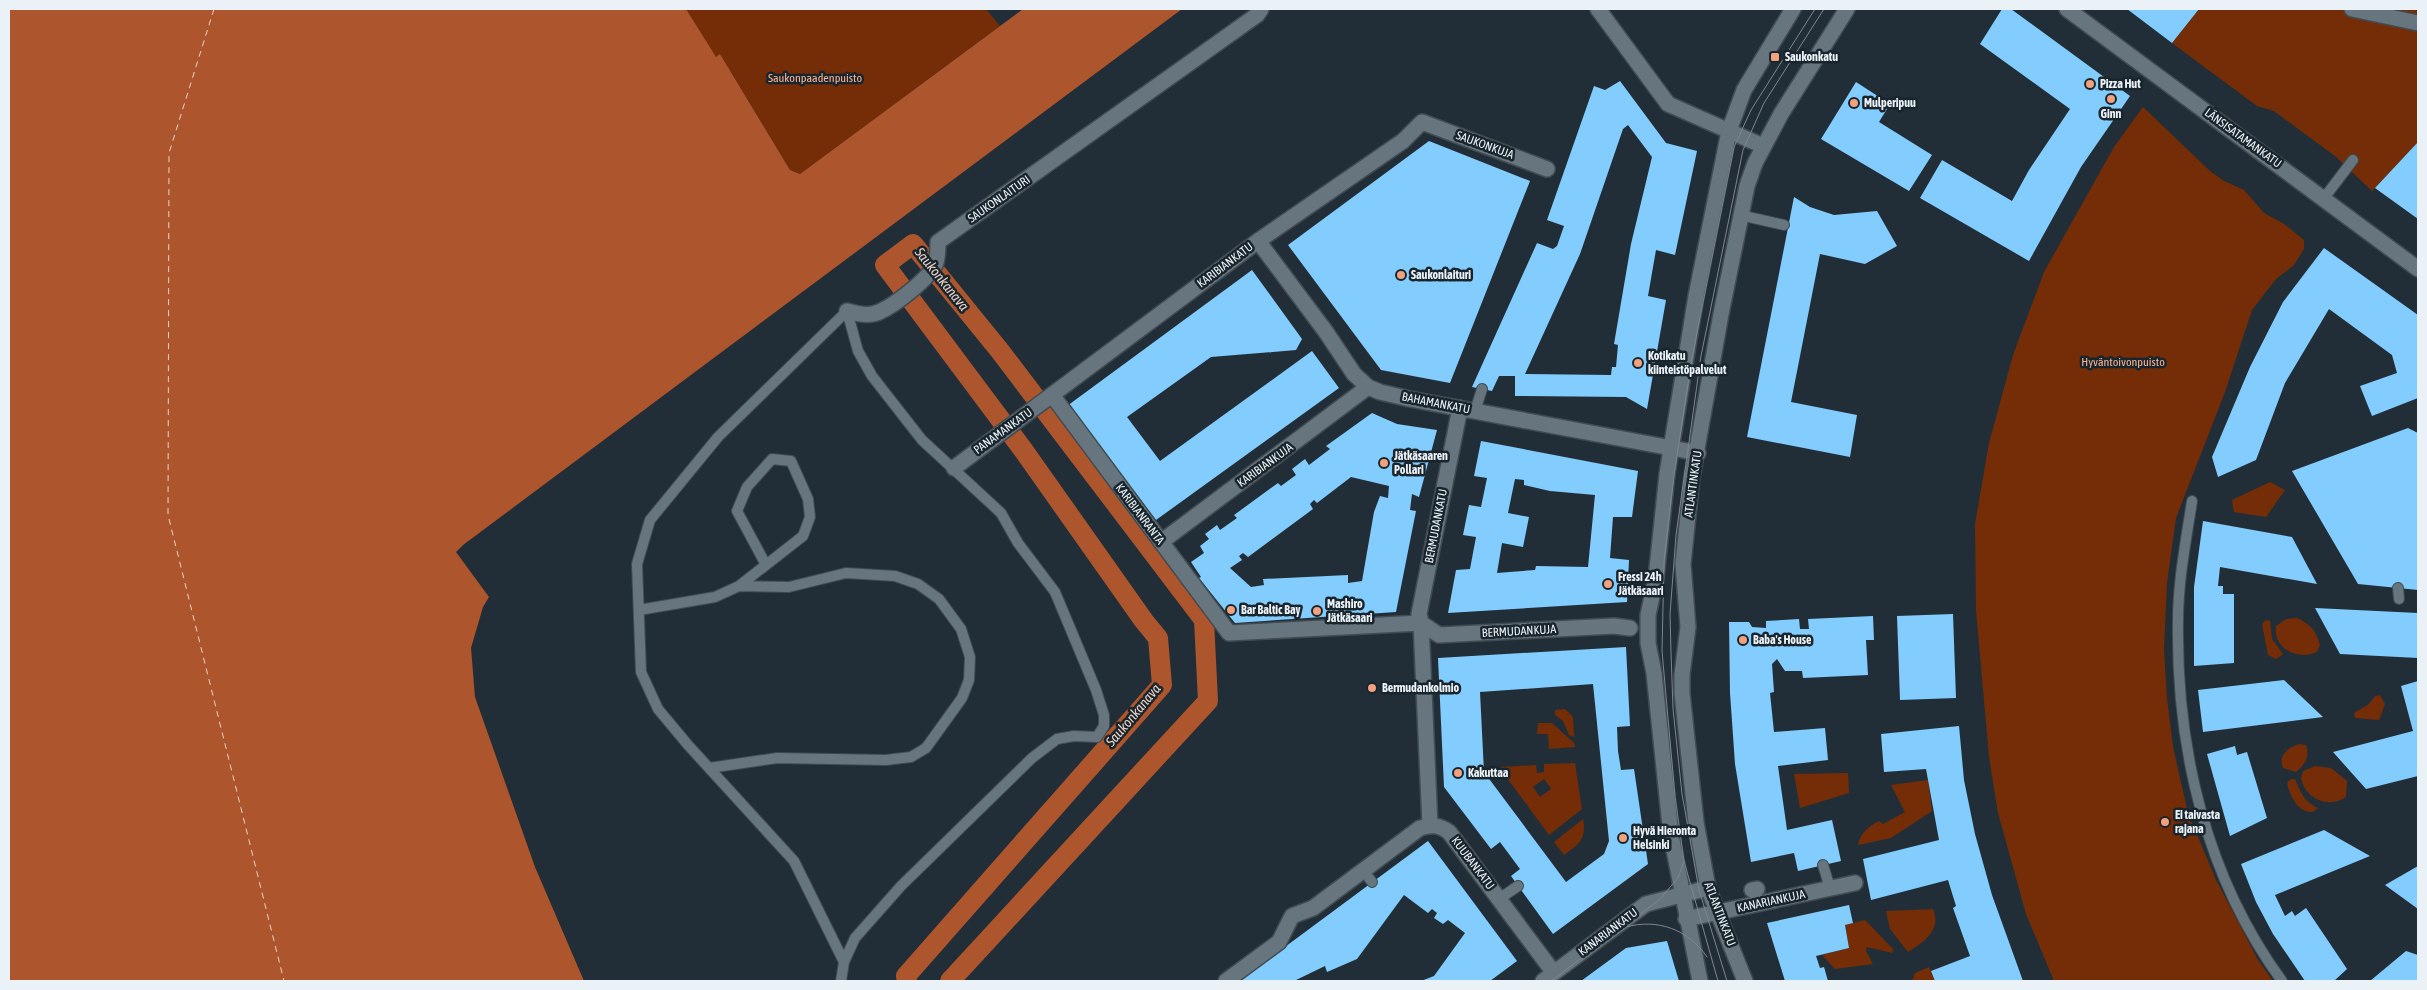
<svg xmlns="http://www.w3.org/2000/svg" width="2427" height="990" font-family="'Asap Condensed',sans-serif">
  <style>
    .green { fill: #742d06; fill-rule: evenodd }
    .water { fill: #ad552d }
    .lines { fill: none; stroke-linecap: round; stroke-linejoin: round }
    .canal { stroke: #ad552d; stroke-width: 20 }
    .ferry { stroke: #edd4ca; stroke-width: 1; stroke-dasharray: 6 5; stroke-linecap: butt }
    .building { fill: #82cdfe; fill-rule: evenodd }
    .lane-casing { stroke: #414b52; stroke-width: 12 }
    .street-casing { stroke: #414b52; stroke-width: 18 }
    .secondary-casing { stroke: #414b52; stroke-width: 18 }
    .lane { stroke: #67757f; stroke-width: 10 }
    .street { stroke: #67757f; stroke-width: 15 }
    .secondary { stroke: #67757f; stroke-width: 15 }
    .tram { stroke: #7d868e; stroke-width: 1 }
    .poi-dot { fill: #f2a17e; stroke: #19252d; stroke-width: 2 }
    .labels { text-anchor: middle; stroke-width: 5; stroke-linejoin: round; paint-order: stroke }
    .poi-label { font-size: 12px; font-weight: bold; fill: #eaf1f7; stroke: #19252d; text-anchor: start }
    .park-label { font-size: 12px; fill: #fbb394; stroke: #19252d }
    .street-label { font-size: 12px; fill: #eaf1f7; stroke: #19252d }
    .water-label { font-size: 14px; font-style: italic; fill: #edd4ca; stroke: #19252d }
  </style>
  <rect width="100%" height="100%" fill="#222e37"/>
  <path class="green" d="M686 9H986L1000 26 800 174 790 170 720 54 716 58Z
    M2199 9H2418V142L2372 191 2335 156 2305 134 2274 111 2257 106 2172 43Z
    M2143 107 2210 171 2224 181 2244 190 2264 213 2284 224 2304 240V249L2294 265 2276 279 2252 310 2225 392 2176 518 2167 583 2164 649 2167 698 2173 747 2188 813 2216 880 2258 960 2273 981H2054L2026 914 1998 813 1989 757 1976 610 1975 524 1989 443 2013 355 2044 272 2114 147Z
    M2270 482 2285 490 2266 517 2234 512 2232 500Z
    M2297 618C2310 624 2316 630 2320 645L2317 652C2298 661 2273 649 2276 626L2286 619Z
    M2266 620 2270 621 2272 639 2283 654 2276 659 2268 655 2262 624Z
    M2380 695 2385 704 2379 720 2355 718 2354 713 2369 704 2375 696Z
    M1565 709 1573 717 1574 737 1569 735 1563 721 1555 715V710Z
    M1538 723H1552L1574 743 1575 747 1549 749 1548 734H1537Z
    M2300 744 2306 745C2310 757 2305 765 2296 772L2283 768C2278 755 2288 747 2300 744Z
    M1575 763 1582 809 1549 835 1502 771 1501 767 1536 765 1537 773 1544 772V764ZM1544 779 1551 789 1540 797 1533 787Z
    M2315 766 2331 768 2347 781 2346 797C2329 809 2305 799 2301 778L2303 771Z
    M1848 773 1849 793 1800 808 1794 774Z
    M2291 779H2295C2301 792 2303 801 2318 808L2313 812C2298 813 2290 796 2287 783Z
    M1928 780 1932 811 1891 838 1858 845C1860 833 1869 826 1879 821L1883 824 1905 812 1891 785Z
    M1583 819C1587 839 1579 844 1564 855L1554 842Z
    M1933 909C1942 930 1924 942 1908 952L1890 929 1886 911Z
    M1865 920 1893 949 1892 953 1867 947 1866 951 1873 964 1835 969 1822 955 1849 948 1845 925Z
    M1929 967 1935 981H1912L1915 973Z"/>
  <path class="water" d="M9 9H686L716 57 720 54 790 170 800 174 1023 9H1182L463 545 456 552 489 597 483 607 471 648 475 697 535 867 584 981H9Z"/>
  <g class="lines">
    <path class="canal" d="M907 981 906 976 1162 685 1158 638 1144 621 1024 451 885 265 913 244 1000 351 1204 620 1208 701 950 981"/>
    <path class="ferry" d="M214 9 169 153 168 515 284 981"/>
  </g>
  <path class="building" d="M2002 9H2011L2130 96 2081 167 2029 261 1920 198 1942 160 2012 201 2029 170 2070 109 1980 44Z
    M2127 9H2199L2172 43Z
    M1620 81 1666 143 1697 151 1675 255 1656 250 1648 296 1666 300 1647 409 1626 397 1515 396V376H1499L1492 391 1472 387 1537 243 1553 249 1557 246 1564 226 1547 220 1594 86 1605 90ZM1628 125 1652 157 1631 244 1614 344 1618 345 1616 367H1612L1611 375 1525 374 1580 254 1623 129Z
    M1856 82 1890 104 1879 122 1932 155 1909 191 1821 139Z
    M1429 141 1530 181 1450 383 1381 370 1288 245Z
    M2418 142V219L2375 188Z
    M1794 197 1810 207 1834 215 1877 211 1897 246 1865 264 1820 254 1791 402 1857 415 1850 457 1747 437Z
    M2324 248 2418 315V398L2372 416 2360 386 2397 373 2392 355 2329 309 2285 383 2256 460 2218 477 2212 457 2250 367 2283 302Z
    M1252 270 1302 339 1296 350 1211 357 1127 417 1160 461 1312 351 1339 388 1156 520 1067 406Z
    M1372 413 1397 424 1437 430 1419 497 1412 494 1410 510 1416 511 1396 612 1235 623 1199 578 1201 577 1191 562 1204 553 1200 546 1209 539 1205 534 1217 525 1220 530 1237 518 1234 515 1278 483 1281 486 1296 475 1292 469 1305 459 1309 465 1330 449 1326 446ZM1351 477 1389 486 1388 498 1380 496 1374 512 1362 581 1348 583V575L1263 579 1264 585 1251 587 1230 568 1242 560 1239 556 1243 553 1248 557 1313 509 1310 504 1314 500 1317 503Z
    M2408 428 2418 433V590L2358 584 2292 471Z
    M1481 441 1638 471 1632 517H1613L1610 558 1629 560 1627 602 1448 613 1456 570 1470 569 1476 537 1463 535 1469 505 1481 507 1487 478 1474 476ZM1515 479 1524 480V485L1550 491 1595 495 1588 567 1536 566 1535 570 1497 573 1502 543 1523 547 1529 517 1508 513Z
    M2203 521 2292 537 2317 584 2220 567 2218 586H2223V594H2234V663L2194 666V587Z
    M2315 608 2418 613V658L2340 654Z
    M1953 614 1956 698 1900 700 1897 616Z
    M1873 616 1874 640H1866L1868 675 1803 678 1802 671H1785L1777 659 1772 664 1774 692 1770 693 1774 732 1825 728 1828 760 1778 766 1787 830 1832 820 1841 861 1798 871 1794 853 1751 862 1735 764 1730 693 1729 622H1749L1752 627 1766 628V621L1799 619 1800 629H1809L1808 619Z
    M1626 647 1630 726 1617 727 1618 751 1621 770 1634 769 1648 864 1553 934 1511 876 1520 869 1500 842 1491 849 1444 787 1438 658ZM1593 684 1609 841 1604 854 1566 882 1484 772 1480 692Z
    M2284 680 2323 717 2203 732 2198 690Z
    M2418 681V776L2366 789 2333 752 2413 731 2401 686Z
    M1959 726 1964 780 1975 834 1992 895 2023 981H1935L1931 971 1970 956 1953 908 1956 906 1948 880 1871 900 1863 859 1939 840 1926 769 1884 772 1881 734Z
    M2235 746 2237 755 2247 752 2267 818 2230 836 2207 754Z
    M2324 830 2370 856 2275 895 2285 916 2292 911 2295 916 2306 908 2347 969 2334 981H2305L2273 934 2256 902 2241 864Z
    M1428 841 1517 961 1490 981H1421L1434 976 1465 933 1448 920 1443 924 1434 918 1437 913 1432 909 1428 913 1404 895 1357 959 1327 972 1325 966 1294 981H1239Z
    M2418 866V909L2385 885Z
    M1849 905 1853 923 1845 925 1849 948 1816 956 1820 968 1824 967 1828 981H1785L1767 923Z
    M1667 941 1679 981H1581L1626 948Z
    M2406 951 2418 955V981H2370Z"/>
  <g class="lines">
    <g class="lane-casing">
      <path id="lane" d="M2324 198 2353 160
        M1740 215 1784 225
        M1475 411 1482 389
        M2192 501C2186 541 2178 581 2178 621 2176 749 2206 877 2282 981
        M2398 588 2399 599
        M639 610 715 597 739 586 803 536 810 517 808 499 791 461 772 459 747 487 737 511 766 565
        M709 768 777 758 886 760 911 757 926 748 962 698 969 680 970 657 961 629 939 599 918 584 895 576 846 573 789 587 739 586
        M1823 865 1830 888
        M1363 870 1372 882
        M1499 899 1518 886
        M841 981 844 962 855 938 901 886 1032 758 1057 739 1074 736 1097 737 1104 726V715L1096 690 1055 592 1018 543 1001 513 922 440 872 376 858 351 847 311 718 437 650 520 637 564 641 672 658 709 688 745 794 861 844 962"/>
    </g>
    <g class="street-casing">
      <path id="street" d="M1598 9 1668 104 1763 146
        M2352 9 2418 23
        M1258 241 1326 332 1354 374 1368 387 1380 392 1410 399 1698 453
        M847 311C857 314 871 317 881 311 895 305 928 279 935 265 938 258 938 250 938 242L1257 15 1261 9
        M1052 395 1229 633 1421 623 1430 825
        M1460 408 1419 614 1421 623 1439 635 1614 626 1630 628
        M954 468 1258 241 1403 141 1422 122 1547 169
        M1161 542 1368 387
        M1752 890 1757 889
        M1686 919 1855 883
        M1226 981 1279 942 1292 916 1313 908 1420 828C1432 824 1439 825 1449 832L1554 973
        M1543 981 1646 904 1708 888"/>
    </g>
    <g class="secondary-casing">
      <path id="secondary" d="M2067 9 2418 269
        M1700 981 1671 835 1654 673 1648 643V615L1656 578 1667 474 1696 296 1729 131 1744 90 1793 9
        M1745 981 1708 888 1696 822 1682 693V675L1688 627 1683 564 1692 477 1721 314 1747 186 1755 163 1781 114 1847 9"/>
    </g>
    <use href="#lane" class="lane"/>
    <use href="#street" class="street"/>
    <use href="#secondary" class="secondary"/>
    <path class="tram" d="M1626 927C1658 918 1689 930 1707 957
      M1551 981 1659 900 1678 878 1684 861
      M1718 981 1684 861 1675 796 1662 651 1664 561 1674 475 1692 358 1734 147 1751 110 1815 9
      M1727 981 1699 890 1682 794 1673 709 1671 652 1670 614 1676 535 1701 356 1743 150 1764 103 1824 9"/>
  </g>
  <g class="poi-dot">
    <rect x="1770" y="52" width="10" height="10" rx="2.5"/>
    <circle cx="2090" cy="84" r="5"/>
    <circle cx="2111" cy="99" r="5"/>
    <circle cx="1854" cy="103" r="5"/>
    <circle cx="1401" cy="275" r="5"/>
    <circle cx="1638" cy="363" r="5"/>
    <circle cx="1384" cy="463" r="5"/>
    <circle cx="1608" cy="584" r="5"/>
    <circle cx="1231" cy="610" r="5"/>
    <circle cx="1317" cy="611" r="5"/>
    <circle cx="1743" cy="640" r="5"/>
    <circle cx="1372" cy="688" r="5"/>
    <circle cx="1458" cy="773" r="5"/>
    <circle cx="2165" cy="822" r="5"/>
    <circle cx="1623" cy="838" r="5"/>
  </g>
  <g class="labels">
    <g class="poi-label">
      <text x="1785" y="61">Saukonkatu</text>
      <text x="2100" y="88">Pizza Hut</text>
      <text x="1864" y="107">Mulperipuu</text>
      <text x="2111" y="118" text-anchor="middle">Ginn</text>
      <text x="1411" y="279">Saukonlaituri</text>
      <text x="1648" y="360">Kotikatu<tspan x="1648" dy="14">kiinteistöpalvelut</tspan></text>
      <text x="1394" y="460">Jätkäsaaren<tspan x="1394" dy="14">Pollari</tspan></text>
      <text x="1618" y="581">Fressi 24h<tspan x="1618" dy="14">Jätkäsaari</tspan></text>
      <text x="1327" y="608">Mashiro<tspan x="1327" dy="14">Jätkäsaari</tspan></text>
      <text x="1241" y="614">Bar Baltic Bay</text>
      <text x="1753" y="644">Baba's House</text>
      <text x="1382" y="692">Bermudankolmio</text>
      <text x="1468" y="777">Kakuttaa</text>
      <text x="2175" y="819">Ei taivasta<tspan x="2175" dy="14">rajana</tspan></text>
      <text x="1633" y="835">Hyvä Hieronta<tspan x="1633" dy="14">Helsinki</tspan></text>
    </g>
    <g class="park-label">
      <text x="815" y="82">Saukonpaadenpuisto</text>
      <text x="2123" y="366">Hyväntoivonpuisto</text>
    </g>
    <g class="street-label">
      <text transform="translate(2243 138) rotate(36)" y="4">LÄNSISATAMANKATU</text>
      <text transform="translate(1485 145) rotate(20)" y="4">SAUKONKUJA</text>
      <text transform="translate(999 199) rotate(-35)" y="4">SAUKONLAITURI</text>
      <text transform="translate(1225 265) rotate(-37)" y="4">KARIBIANKATU</text>
      <text transform="translate(1436 403) rotate(11)" y="4">BAHAMANKATU</text>
      <text transform="translate(1003 431) rotate(-36)" y="4">PANAMANKATU</text>
      <text transform="translate(1265 465) rotate(-36)" y="4">KARIBIANKUJA</text>
      <text transform="translate(1693 484) rotate(-82)" y="4">ATLANTINKATU</text>
      <text transform="translate(1140 514) rotate(53)" y="4">KARIBIANRANTA</text>
      <text transform="translate(1436 526) rotate(-79)" y="4">BERMUDANKATU</text>
      <text transform="translate(1519 631) rotate(-3)" y="4">BERMUDANKUJA</text>
      <text transform="translate(1473 863) rotate(53)" y="4">KUUBANKATU</text>
      <text transform="translate(1771 901) rotate(-12)" y="4">KANARIANKUJA</text>
      <text transform="translate(1720 914) rotate(69)" y="4">ATLANTINKATU</text>
      <text transform="translate(1608 932) rotate(-37)" y="4">KANARIANKATU</text>
    </g>
    <g class="water-label">
      <text transform="translate(942 279) rotate(51)" y="5">Saukonkanava</text>
      <text transform="translate(1133 715) rotate(-50)" y="5">Saukonkanava</text>
    </g>
  </g>
  <rect width="2427" height="990" fill="none" stroke="#eaf1f7" stroke-width="20"/>
</svg>
